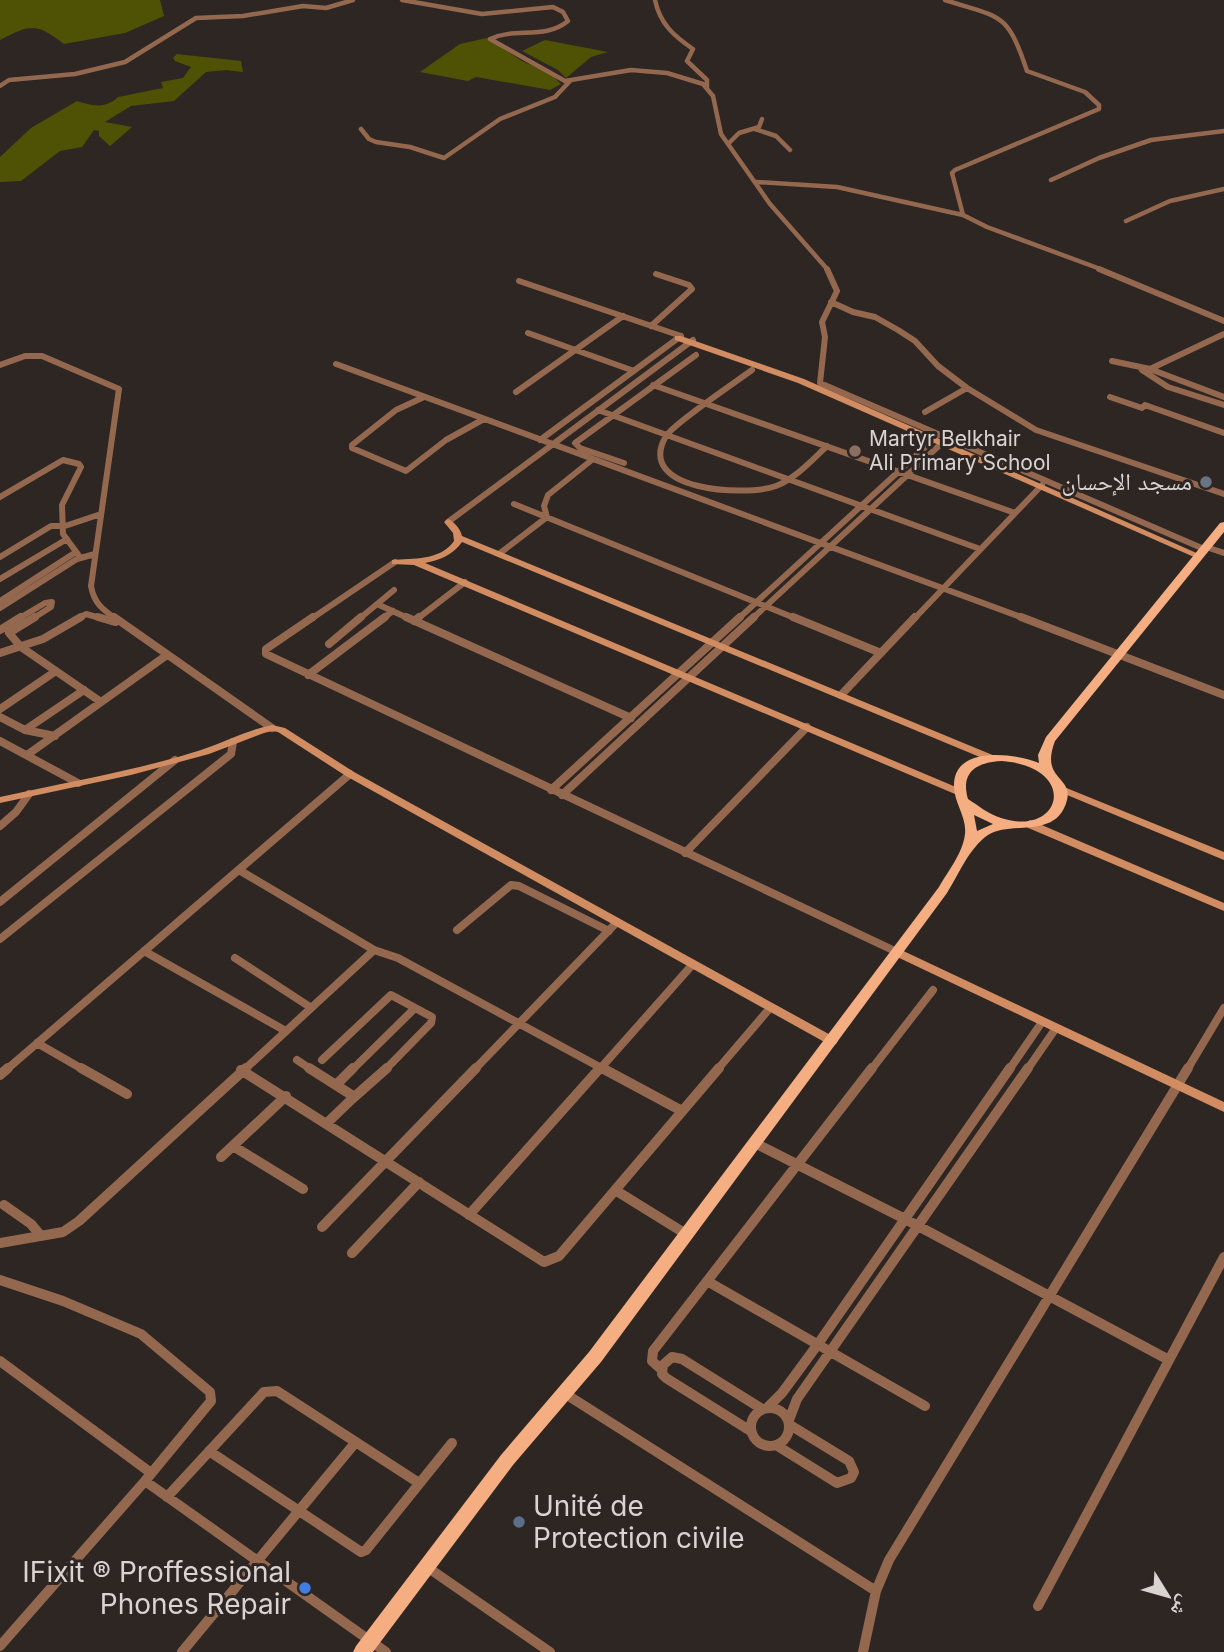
<svg xmlns="http://www.w3.org/2000/svg" width="1224" height="1652" font-family="Inter,'Noto Naskh Arabic',sans-serif">
  <style>
    .green { fill: #4f5204 }
    .lines { fill: none; stroke-linecap: round; stroke-linejoin: round }
    .street-far3 { stroke: #94684f; stroke-width: 4.5 }
    .street-far2 { stroke: #94684f; stroke-width: 6 }
    .street-far1 { stroke: #94684f; stroke-width: 8 }
    .street { stroke: #94684f; stroke-width: 10 }
    .secondary { fill: #d28c62; fill-rule: evenodd }
    .primary { fill: #f5ad82; fill-rule: evenodd }
    .education-dot { fill: #8d6e63; stroke: #2e2623; stroke-width: 2.5 }
    .worship-dot { fill: #6b7280; stroke: #2e2623; stroke-width: 2.5 }
    .service-dot { fill: #5c6f8a; stroke: #2e2623; stroke-width: 2.5 }
    .shop-dot { fill: #3f7fe0; stroke: #2e2623; stroke-width: 2.5 }
    .labels { text-anchor: middle; stroke-width: 6; stroke-linejoin: round; paint-order: stroke }
    .far-poi-label { font-size: 21px; fill: #d9d4d2; stroke: #2e2623; text-anchor: start }
    .poi-label { font-size: 24px; fill: #d9d4d2; stroke: #2e2623; text-anchor: end }
    .near-poi-label { font-size: 28px; fill: #d9d4d2; stroke: #2e2623; text-anchor: start }
  </style>
  <rect width="100%" height="100%" fill="#2e2623"/>
  <path class="green" d="M0 0H160L164 16 125 33 64 44C35 22 30 25 0 40Z
    M487 38 522 61 550 73 561 84 550 90 476 77 468 81 420 72 460 44Z
    M545 40 608 52 591 57 566 78 558 70 522 51Z
    M177 54 241 61 243 72 226 70 206 72 174 101 131 106 105 122 132 127 110 146 99 136V131L94 130 82 147 60 151 21 181 0 182V157L31 128 77 101C92 106 106 109 118 97L163 88 161 82 183 78 191 67 175 61 173 58Z"/>
  <g class="lines">
    <path class="street-far3" d="M402 0 482 14 553 7 563 12 568 21C545 40 515 27 490 39L565 81 631 70 667 73 703 84 713 96 721 134 770 204 828 270
      M655 0C660 24 674 36 693 49L687 61 707 80V87
      M945 0C1001 18 1007 11 1027 71L1085 92 1099 105V109L955 170 952 173 963 215 987 227 1103 270
      M0 86 9 80 75 74 125 62 196 18 243 16 303 6 326 8 353 0
      M361 129 369 139 376 142 410 147 444 158 500 119 555 97 570 81
      M755 129 776 136 790 150
      M728 144 739 133 759 127 762 119
      M1051 180 1099 158 1151 140 1224 131
      M756 182 837 187 963 215
      M1126 221 1170 201 1224 189"/>
    <path class="street-far2" d="M827 269 837 291 822 322 825 337 820 383 1204 549
      M1099 269 1224 321
      M519 281 681 336
      M831 302 853 312 875 317 898 330 915 341 938 366 967 388 1036 430 1224 494
      M651 326 692 289 689 285 656 274
      M528 333 634 371
      M1112 361 1150 369 1224 334
      M336 364 1026 619
      M0 365 25 356H42L119 389 91 586C94 603 102 609 116 619
      M1150 369 1224 397
      M752 370C737 381 673 424 666 436 634 491 745 497 776 486 796 478 812 460 827 446
      M1142 370 1168 387 1224 405
      M653 385 1015 513
      M516 392 623 316
      M424 397 396 410 352 445V448L406 471 446 440 484 419
      M1110 397 1142 408 1145 405 1224 433
      M598 410 980 549
      M925 412 967 388
      M540 440 681 336
      M624 463 580 448 575 443 696 355
      M0 497 63 460 79 464 81 467 62 505 63 534 80 557
      M514 504 797 619
      M448 522 693 340
      M1206 547 1224 553
      M499 554 547 517 544 506 548 495 593 459
      M0 557 51 526H65L101 514
      M0 579 67 539
      M0 601 76 552
      M377 604 410 619
      M0 608 77 559 95 554
      M18 619 45 603 52 602 51 607 32 619
      M78 619 86 614 104 619
      M311 619 395 562
      M359 619 394 590
      M382 619 393 611
      M417 619 465 582
      M738 619 935 438
      M752 619 943 442
      M914 619 1042 485"/>
    <path class="street-far1" d="M35 617 9 633 21 647 101 702
      M98 617 115 622
      M114 617 272 728
      M313 617 266 649V654L897 952
      M406 617 631 718
      M793 617 881 653
      M1021 617 1224 695
      M414 621 419 617
      M0 630 21 617
      M329 644 361 617
      M0 653 43 639 81 617
      M308 675 385 617
      M841 695 915 617
      M0 709 56 671
      M0 717 25 730 55 736
      M25 730 84 690
      M0 741 78 783
      M27 755 167 655
      M551 790 740 617
      M562 795 754 617
      M0 826 16 812 29 794
      M685 853 807 727
      M239 870 374 950 398 958 605 1070
      M0 902 175 760
      M457 930 511 885 519 886 609 931
      M0 939 231 754 233 742
      M144 951 284 1030
      M235 958 310 1007
      M37 1043 84 1070
      M297 1060 312 1070
      M322 1060 391 995 432 1017 431 1023 385 1070
      M6 1070 350 774
      M244 1070 374 950
      M352 1070 415 1008
      M474 1070 617 922
      M599 1070 693 964
      M717 1070 770 1008
      M871 1070 933 990
      M1009 1070 1042 1022
      M1027 1070 1056 1028
      M1187 1070 1224 1008"/>
    <path class="street" d="M81 1068 127 1094
      M309 1068 350 1094 352 1099 327 1123
      M602 1068 682 1111
      M241 1070 544 1262 559 1256 719 1068
      M0 1075 8 1068
      M337 1084 353 1068
      M352 1099 387 1068
      M755 1143 905 1219 1169 1360
      M233 1146 303 1189
      M221 1157 286 1096
      M615 1190 686 1234
      M4 1205 31 1224 41 1236
      M469 1215 600 1068
      M322 1227 476 1068
      M0 1243 63 1232 79 1221 246 1068
      M352 1253 419 1182
      M0 1280 63 1301 141 1334 210 1392 211 1401 145 1481
      M707 1281 925 1406
      M0 1361 151 1473
      M661 1369 652 1361 653 1351 872 1068
      M564 1393 876 1591
      M768 1407 782 1393 818 1344 1010 1068
      M751 1427a19 19 0 1 1 38 0a19 19 0 1 1-38 0Z
      M789 1420 797 1399 1028 1068
      M749 1430 666 1378 662 1374 663 1365 672 1357 682 1359 762 1409
      M776 1445 837 1483 851 1478 854 1472 849 1461 790 1425
      M209 1451 361 1552 366 1550 452 1443
      M167 1497 264 1392 277 1391 419 1483
      M427 1567 550 1652
      M1038 1606 1224 1257
      M0 1646 145 1481 386 1652
      M182 1652 355 1443
      M863 1652 876 1591 889 1560 1188 1068"/>
    <path class="secondary" d="M675 336H681L804 379 1201 555 1197 558 1194 557 798 383 675 340Z
      M448 519C454 521 461 530 462 536L995 756 996 758 995 760H987L462 542C453 555 440 560 425 563L963 790 964 792 963 794H955L414 565 392 564V560C413 558 440 561 454 541L453 533 444 522Z
      M272 725 285 728 354 772 836 1038 838 1041 836 1044 832 1046 828 1044 346 776 278 732 272 731 264 733 209 754 131 775 0 803V797C67 782 135 771 201 750 225 742 247 730 272 725Z
      M1059 785 1224 852V860L1055 790 1054 788 1055 786Z
      M1030 820 1224 903V911L1026 827 1025 824Z
      M897 948 1224 1102V1112L893 955 891 952 893 949Z"/>
    <path class="primary" d="M1224 522V532L1055 741C1040 780 1073 776 1067 800 1057 840 1011 820 988 835 969 848 959 874 947 893L601 1362 513 1465 373 1652H353L356 1646 501 1455 589 1352 939 887C948 871 963 853 965 834 967 817 954 803 954 786 953 745 1015 753 1039 763L1038 755 1046 737 1220 523ZM1002 761C1080 767 1062 838 1001 818 988 814 979 806 968 799 960 772 977 762 1002 761ZM974 815 993 824 977 831Z"/>
  </g>
  <circle class="education-dot" cx="855" cy="451" r="7"/>
  <circle class="worship-dot" cx="1206" cy="482" r="7"/>
  <circle class="service-dot" cx="519" cy="1522" r="7"/>
  <circle class="shop-dot" cx="305" cy="1588" r="7"/>
  <g class="labels">
    <g class="far-poi-label">
      <text x="869" y="446">Martyr Belkhair<tspan x="869" dy="24">Ali Primary School</tspan></text>
    </g>
    <g class="poi-label">
      <text x="1192" y="490">مسجد الإحسان</text>
    </g>
    <g class="near-poi-label">
      <text x="533" y="1516">Unité de<tspan x="533" dy="32">Protection civile</tspan></text>
      <text x="291" y="1582" text-anchor="end">IFixit ® Proffessional<tspan x="291" dy="32">Phones Repair</tspan></text>
    </g>
  </g>
  <g transform="translate(1168 1596) rotate(127)" stroke="#2e2623" stroke-width="5" paint-order="stroke">
  <path d="M0-5L12 26L0 18L-12 26Z" fill="#d9d4d2"/>
  <text y="-10" font-size="19" font-weight="bold" text-anchor="middle" fill="#d9d4d2">ش</text>
  </g>
</svg>
